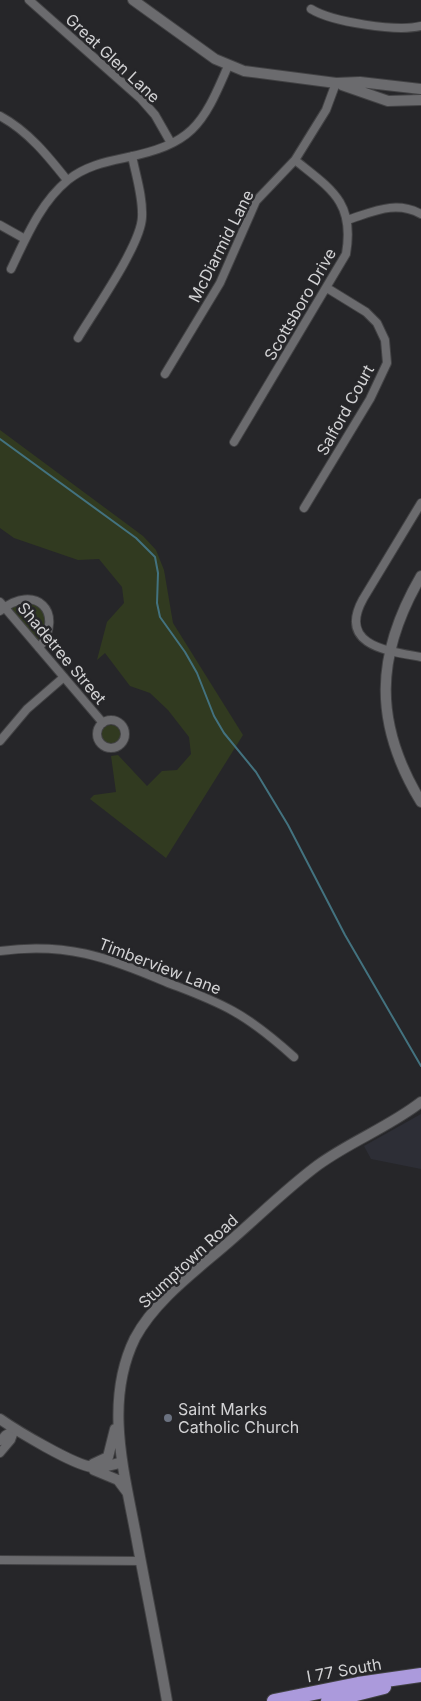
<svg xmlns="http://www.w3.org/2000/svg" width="421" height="1701" font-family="Inter,sans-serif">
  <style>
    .built { fill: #2d2e36 }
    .green { fill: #313a20 }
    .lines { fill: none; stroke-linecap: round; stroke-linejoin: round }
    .stream { stroke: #43727f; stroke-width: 2 }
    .minor-casing { stroke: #424244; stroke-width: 10 }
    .tertiary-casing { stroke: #424244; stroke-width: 12 }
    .motorway-casing { stroke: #424244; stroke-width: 16 }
    .minor { stroke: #6b6b6e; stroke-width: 8 }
    .tertiary { stroke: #6b6b6e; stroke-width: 10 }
    .motorway { stroke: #ab9adc; stroke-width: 14 }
    .worship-dot { fill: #6b7280; stroke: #262629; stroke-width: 2 }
    .labels { text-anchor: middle; stroke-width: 5; stroke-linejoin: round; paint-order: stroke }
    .street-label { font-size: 16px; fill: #d2d2d4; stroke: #262629 }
    .poi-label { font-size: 16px; fill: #d2d2d4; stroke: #262629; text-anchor: start }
  </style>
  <rect width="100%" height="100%" fill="#262629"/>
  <path class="built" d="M421 1114V1169L371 1159 364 1146Z"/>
  <path class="green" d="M0 430 143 536 156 550 164 570 173 623 243 735 166 858 90 799 94 795 116 792 111 756 118 755 147 786 162 771 177 770 191 754 189 737 168 710 150 693 130 686 105 653 97 660 107 622 124 603 122 587 99 559 78 560 14 538 0 528Z
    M31 602C51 613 49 623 40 640L36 639 11 608 13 604Z
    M101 735a10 10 0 1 1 20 0a10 10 0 1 1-20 0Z"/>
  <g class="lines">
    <path class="stream" d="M0 439 136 538 155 557 158 573 157 603 160 617 185 652 197 673 214 716 224 733 256 772 288 825 345 935 421 1066"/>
    <g class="minor-casing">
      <path id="minor" d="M29 0 141 99 155 115 171 143
        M311 9C332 22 397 32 421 26
        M0 116C28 131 48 156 67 180
        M347 220C373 212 395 200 421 214
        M0 225 25 239
        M11 269C26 238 40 203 68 180 84 167 104 162 124 158 192 144 202 127 228 66
        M78 338C94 311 141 245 142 217 143 197 136 176 132 156
        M165 374 220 283 256 201 295 160 326 110 336 83
        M234 442 346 254C355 202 331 189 295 160
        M421 503 363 599C337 646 389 651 421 657
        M304 508 370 399 387 363 385 340 377 323 366 312 327 288
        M0 602 103 723
        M0 611C35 582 66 612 39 648
        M97 734a14 14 0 1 1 28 0a14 14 0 1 1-28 0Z
        M0 741 27 709 64 677
        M0 951C65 942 108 957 166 982 189 991 212 999 233 1011 255 1023 275 1040 294 1057
        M0 1441 5 1435 15 1429
        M0 1453 11 1440 15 1429
        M0 1560 141 1561"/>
    </g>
    <g class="tertiary-casing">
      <path id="tertiary" d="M133 0 215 59 244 71 336 83 360 82 421 89
        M342 85 388 101 421 100
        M421 576C375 655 373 723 421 802
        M0 1419C17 1431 74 1465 92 1467 102 1468 113 1465 122 1462
        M93 1464 108 1457 115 1429
        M94 1470 118 1480 127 1492
        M167 1701C158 1648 147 1595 137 1541 125 1474 103 1403 135 1338 156 1299 197 1270 230 1241 259 1216 287 1188 318 1165 351 1141 389 1127 421 1102"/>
    </g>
    <g class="motorway-casing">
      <path id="motorway" d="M274 1701 358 1684 421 1675
        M328 1701 384 1687"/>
    </g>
    <use href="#minor" class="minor"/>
    <use href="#tertiary" class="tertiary"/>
    <use href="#motorway" class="motorway"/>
  </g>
  <circle class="worship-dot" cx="168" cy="1418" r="5"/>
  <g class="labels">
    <g class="street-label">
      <text transform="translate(113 58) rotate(43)" y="6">Great Glen Lane</text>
      <text transform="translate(221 246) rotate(-63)" y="6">McDiarmid Lane</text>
      <text transform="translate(300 304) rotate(-60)" y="6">Scottsboro Drive</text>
      <text transform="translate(345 410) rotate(-61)" y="6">Salford Court</text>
      <text transform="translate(62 653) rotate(50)" y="6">Shadetree Street</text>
      <text transform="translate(160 966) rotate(21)" y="6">Timberview Lane</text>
      <text transform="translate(188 1261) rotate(-43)" y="6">Stumptown Road</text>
      <text transform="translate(344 1670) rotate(-10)" y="6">I 77 South</text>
    </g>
    <g class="poi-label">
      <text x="178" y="1415">Saint Marks<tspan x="178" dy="18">Catholic Church</tspan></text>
    </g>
  </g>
</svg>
